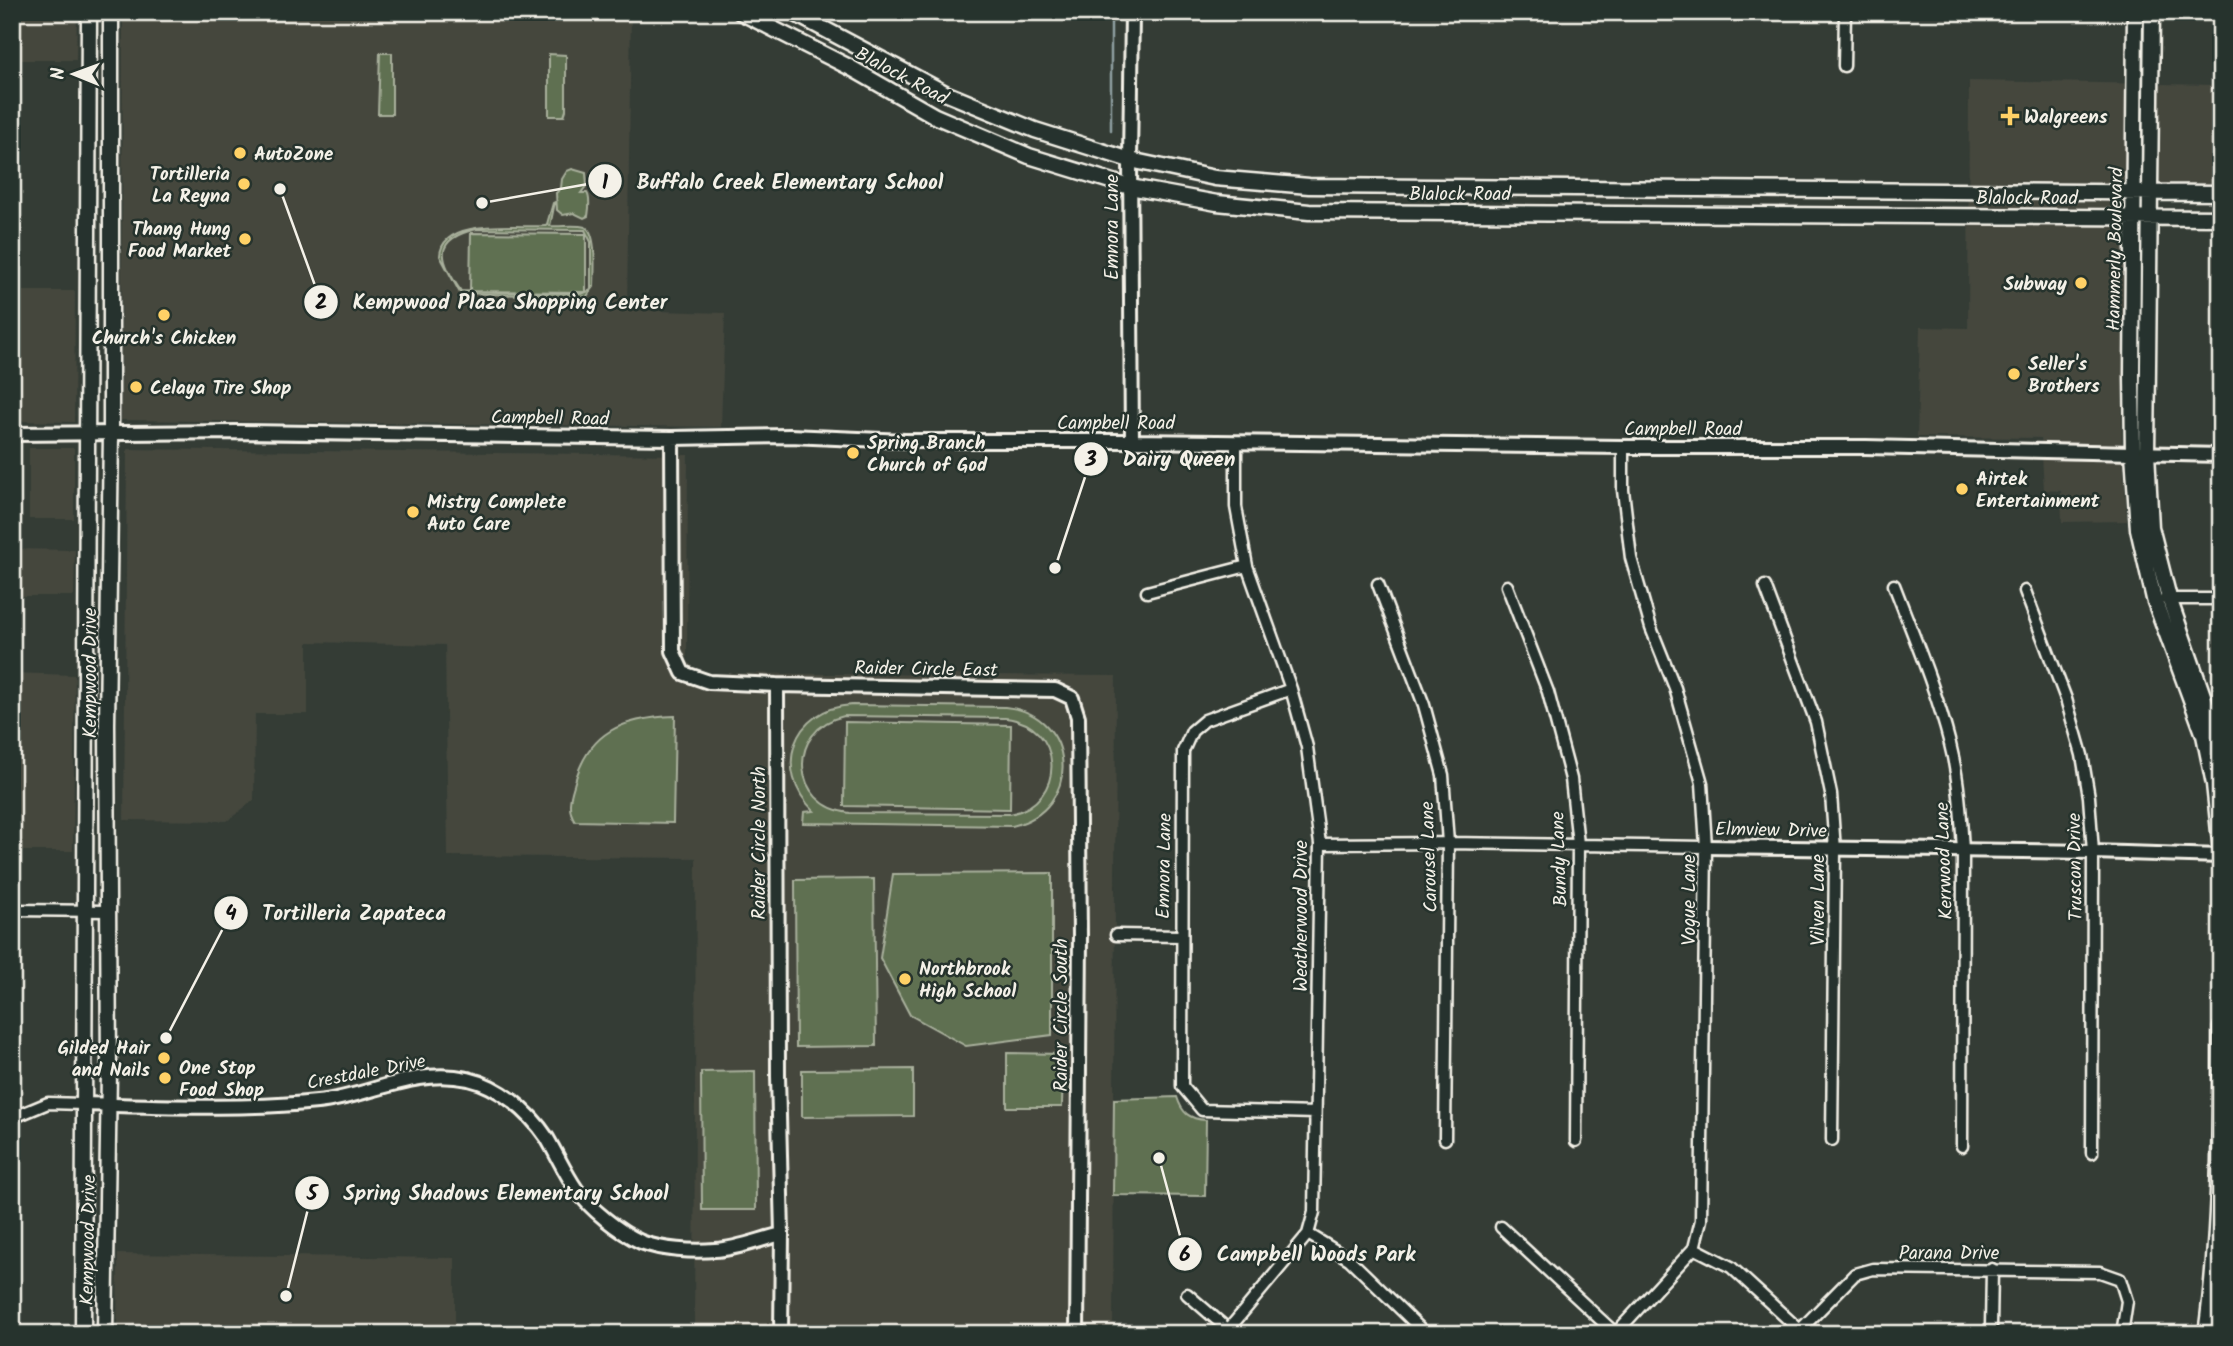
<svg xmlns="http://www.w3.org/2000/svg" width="2233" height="1346" font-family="Kalam,sans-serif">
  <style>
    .built { fill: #44473e }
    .green { fill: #5e6f51; stroke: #a9b09c; stroke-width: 2; fill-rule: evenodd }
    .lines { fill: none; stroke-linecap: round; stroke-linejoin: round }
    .stream { stroke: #8f9fa1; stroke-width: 2.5 }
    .minor-casing { stroke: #f4f1e8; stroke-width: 15 }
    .tertiary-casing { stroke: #f4f1e8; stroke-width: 18 }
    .secondary-casing { stroke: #f4f1e8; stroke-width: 19 }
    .minor { stroke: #26332d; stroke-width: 10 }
    .tertiary { stroke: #26332d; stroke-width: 12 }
    .secondary { stroke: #26332d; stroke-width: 14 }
    .poi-dot { fill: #ffd166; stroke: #26332d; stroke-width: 2.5 }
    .labels { text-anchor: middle; stroke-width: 5; stroke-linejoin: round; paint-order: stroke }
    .street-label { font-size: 19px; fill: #f4f1e8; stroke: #26332d }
    .poi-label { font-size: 19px; font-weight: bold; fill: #f4f1e8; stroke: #26332d; text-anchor: start }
    .leader { fill: none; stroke: #f4f1e8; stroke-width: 2.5 }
    .callout-dot { fill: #f4f1e8; stroke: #26332d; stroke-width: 2.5 }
    .mark-label { font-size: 21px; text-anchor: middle; font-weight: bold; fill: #111 }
    .callout-label { font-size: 21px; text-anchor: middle; font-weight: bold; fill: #f4f1e8; stroke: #26332d; stroke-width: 5; stroke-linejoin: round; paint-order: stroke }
  </style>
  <rect width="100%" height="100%" fill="#343c35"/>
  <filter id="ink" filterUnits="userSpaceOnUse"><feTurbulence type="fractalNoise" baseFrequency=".0143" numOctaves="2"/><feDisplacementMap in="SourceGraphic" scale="14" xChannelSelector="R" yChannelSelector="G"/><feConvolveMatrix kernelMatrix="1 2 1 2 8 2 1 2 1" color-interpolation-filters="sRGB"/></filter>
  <g filter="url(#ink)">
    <path class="built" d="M12 12H77L76 60H12Z
      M123 12H631L627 310 725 313 721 427 121 420Z
      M1969 81 2221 85V184L2125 183 2122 439 2127 521 2062 522 2061 491 2044 490 2041 438 1917 437 1920 327 1968 328Z
      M12 291H75L74 422 12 421Z
      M29 448H74V519H29Z
      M127 449 688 455 687 661 700 673 1116 676 1113 1334H694L696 858 448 856 445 645 308 642V714H255L254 800 227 821 124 820Z
      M12 549 75 550 74 596H12Z
      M12 673 75 675 73 851H12Z
      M118 1254 455 1258V1334H117Z"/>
    <path class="green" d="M380 53H392V114H378Z
      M549 54 566 55V110L564 116H549Z
      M572 169 586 173 587 185 581 193H587C591 199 589 209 588 216L584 218 574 213 563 215 557 210 556 193 561 188 562 179 567 171Z
      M555 202 550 226C561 227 575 224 585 227 598 232 594 275 594 287L587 296 581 297 460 293 440 256C441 217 518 228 544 226L547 224 553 203ZM477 229 585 230 591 242V290L582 294 461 291C439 260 432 239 477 229Z
      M471 233 586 234V292L470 291Z
      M852 705 1005 707C1078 714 1083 810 1012 826L803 823 804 812 814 811C772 771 792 708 852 705ZM844 716 1005 718C1064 724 1068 802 1010 814L850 813C791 807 786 729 844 716Z
      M675 716 673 823 575 821C567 810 570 798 574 785 588 731 623 718 675 716Z
      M845 722 1011 725 1010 809 844 806Z
      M1052 873V1035L966 1046 910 1015 880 958 893 874Z
      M874 879 876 1046 796 1047 795 880Z
      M1007 1053 1063 1054 1062 1107H1007Z
      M913 1069V1116L802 1117V1070Z
      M755 1071 756 1210H702L701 1072Z
      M1177 1097C1182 1113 1189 1119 1206 1120L1205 1196 1113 1195 1114 1099Z"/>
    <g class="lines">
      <path class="stream" d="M1111 130V12"/>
      <g class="minor-casing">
        <path id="minor" d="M1844 66 1845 12
          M1378 584 1424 705 1443 775 1448 843 1445 1139
          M1894 585C1914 637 1936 689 1950 744 1959 779 1961 815 1963 851L1962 1146
          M1507 586 1548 692 1571 779 1578 844 1576 1141
          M1765 586 1816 722 1831 794 1835 850 1832 1140
          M2025 591 2066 699 2082 755 2089 797 2093 852 2092 1153
          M1147 592 1247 566
          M2165 599H2221
          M1291 689 1205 720 1192 731 1183 751 1182 1086 1202 1110 1315 1113
          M1320 844 1448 843 1706 847
          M12 910 108 911
          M1116 935 1181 936
          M12 1118 48 1103 83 1104
          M1501 1227 1616 1334
          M1308 1234 1349 1259 1426 1334
          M1694 1248 1731 1267 1803 1333
          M1187 1294 1232 1333
          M1991 1327 1992 1269
          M1228 1330 1308 1234 1314 1212 1320 844 1307 747 1291 689 1247 566 1236 507V443
          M1800 1330 1855 1274 1873 1269 2100 1272 2120 1279 2127 1301 2122 1334
          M1615 1334 1694 1248 1701 1220 1706 847 1702 783 1675 688 1651 628 1631 558 1623 490V447"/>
      </g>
      <g class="tertiary-casing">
        <path id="tertiary" d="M12 434 237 432 672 438 790 436 905 441H1132L1623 447H1866L2221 455
          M672 438 673 651 683 673 709 682 777 685 1055 690 1072 698 1078 717 1080 936 1077 1334
          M1132 441 1130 160 1132 12
          M777 685 778 1076 782 1234 781 1334
          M1706 847 2093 852 2221 856
          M83 1104C160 1106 240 1110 317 1102 369 1097 413 1067 468 1079 499 1086 529 1111 547 1138 557 1155 565 1173 576 1189 590 1209 619 1232 641 1242 662 1250 693 1252 715 1250 737 1249 761 1239 782 1234"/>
      </g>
      <g class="secondary-casing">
        <path id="secondary" d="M740 12 851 68 935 116 1029 156 1130 187 1217 203 1309 212 2221 218
          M792 12 945 93 1035 130 1130 160 1215 178 1309 186 2221 193
          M2135 12 2132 375 2133 453 2138 529 2154 599 2204 735 2214 784 2221 851
          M2152 12 2147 453 2151 527 2169 598 2221 747
          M83 1334 89 12
          M105 1334 109 1072 107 724 111 434V12
          M2206 1334C2220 1233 2220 1129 2221 1027"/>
      </g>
      <use href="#minor" class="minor"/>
      <use href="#tertiary" class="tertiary"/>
      <use href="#secondary" class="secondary"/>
    </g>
  </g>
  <g class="poi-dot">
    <path d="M2006.5 105.5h7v7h7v7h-7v7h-7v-7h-7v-7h7z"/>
    <circle cx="240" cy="153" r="7"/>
    <circle cx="244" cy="184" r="7"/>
    <circle cx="245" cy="239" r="7"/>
    <circle cx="2081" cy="283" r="7"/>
    <circle cx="164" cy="315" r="7"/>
    <circle cx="2014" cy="374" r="7"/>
    <circle cx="136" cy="387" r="7"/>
    <circle cx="853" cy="453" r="7"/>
    <circle cx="1962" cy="489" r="7"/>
    <circle cx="413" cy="512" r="7"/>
    <circle cx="905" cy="979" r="7"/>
    <circle cx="164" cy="1058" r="7"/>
    <circle cx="165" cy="1078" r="7"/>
  </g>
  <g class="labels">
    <g class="street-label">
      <text transform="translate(902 75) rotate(28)" y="7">Blalock Road</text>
      <text x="1460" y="200">Blalock Road</text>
      <text x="2027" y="204">Blalock Road</text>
      <text transform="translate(1111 227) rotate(-90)" y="7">Emnora Lane</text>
      <text transform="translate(2114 249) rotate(-89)" y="7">Hammerly Boulevard</text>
      <text transform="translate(550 417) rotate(1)" y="7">Campbell Road</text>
      <text x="1116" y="429">Campbell Road</text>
      <text x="1683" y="435">Campbell Road</text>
      <text transform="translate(926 668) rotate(1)" y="7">Raider Circle East</text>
      <text transform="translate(89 673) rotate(-90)" y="7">Kempwood Drive</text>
      <text transform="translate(1771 829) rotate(1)" y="7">Elmview Drive</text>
      <text transform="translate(758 843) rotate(-90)" y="7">Raider Circle North</text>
      <text transform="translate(1428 857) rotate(-92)" y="7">Carousel Lane</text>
      <text transform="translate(1558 859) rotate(-92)" y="7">Bundy Lane</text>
      <text transform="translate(1943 861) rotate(-92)" y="7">Kerrwood Lane</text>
      <text transform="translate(1163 866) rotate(-89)" y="7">Emnora Lane</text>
      <text transform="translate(2074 867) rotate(-91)" y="7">Truscon Drive</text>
      <text transform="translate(1688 900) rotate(-90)" y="7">Vogue Lane</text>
      <text transform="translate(1817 900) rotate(-90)" y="7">Vilven Lane</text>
      <text transform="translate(1300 916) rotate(-90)" y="7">Weatherwood Drive</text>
      <text transform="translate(1060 1015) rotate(-90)" y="7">Raider Circle South</text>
      <text transform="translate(366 1071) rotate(-11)" y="7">Crestdale Drive</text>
      <text transform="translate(87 1240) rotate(-89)" y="7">Kempwood Drive</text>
      <text x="1949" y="1259">Parana Drive</text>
    </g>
    <g class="poi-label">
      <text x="2024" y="123">Walgreens</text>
      <text x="254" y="160">AutoZone</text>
      <text x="230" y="180" text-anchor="end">Tortilleria<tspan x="230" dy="22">La Reyna</tspan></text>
      <text x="231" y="235" text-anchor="end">Thang Hung<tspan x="231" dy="22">Food Market</tspan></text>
      <text x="2067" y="290" text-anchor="end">Subway</text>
      <text x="164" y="344" text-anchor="middle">Church's Chicken</text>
      <text x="2028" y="370">Seller's<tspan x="2028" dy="22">Brothers</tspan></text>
      <text x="150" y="394">Celaya Tire Shop</text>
      <text x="867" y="449">Spring Branch<tspan x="867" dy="22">Church of God</tspan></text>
      <text x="1976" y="485">Airtek<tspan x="1976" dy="22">Entertainment</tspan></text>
      <text x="427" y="508">Mistry Complete<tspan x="427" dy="22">Auto Care</tspan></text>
      <text x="919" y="975">Northbrook<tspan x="919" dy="22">High School</tspan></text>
      <text x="150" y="1054" text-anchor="end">Gilded Hair<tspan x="150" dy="22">and Nails</tspan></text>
      <text x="179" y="1074">One Stop<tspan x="179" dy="22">Food Shop</tspan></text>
    </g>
  </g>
  <path class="leader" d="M482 203L605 181M280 189L321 302M1055 568L1091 459M166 1038L231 913M286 1296L312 1193M1159 1158L1185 1254"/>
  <g class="callout-dot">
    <circle cx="482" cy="203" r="7"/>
    <circle cx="280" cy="189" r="7"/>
    <circle cx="1055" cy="568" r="7"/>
    <circle cx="166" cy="1038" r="7"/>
    <circle cx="286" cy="1296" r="7"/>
    <circle cx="1159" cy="1158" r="7"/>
    <circle cx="605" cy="181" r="18"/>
    <circle cx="321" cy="302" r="18"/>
    <circle cx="1091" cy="459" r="18"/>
    <circle cx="231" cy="913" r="18"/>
    <circle cx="312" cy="1193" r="18"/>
    <circle cx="1185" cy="1254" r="18"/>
  </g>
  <g class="mark-label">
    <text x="605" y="189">1</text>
    <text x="321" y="309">2</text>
    <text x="1091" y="466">3</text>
    <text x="231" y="920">4</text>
    <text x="312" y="1200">5</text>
    <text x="1185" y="1261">6</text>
  </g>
  <g class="callout-label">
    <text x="790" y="189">Buffalo Creek Elementary School</text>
    <text x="510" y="309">Kempwood Plaza Shopping Center</text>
    <text x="1179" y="466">Dairy Queen</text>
    <text x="354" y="920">Tortilleria Zapateca</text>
    <text x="506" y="1200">Spring Shadows Elementary School</text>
    <text x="1316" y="1261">Campbell Woods Park</text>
  </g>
  <rect width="2233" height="1346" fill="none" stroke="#26332d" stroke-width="42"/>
  <rect x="21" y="21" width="2191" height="1304" fill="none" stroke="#f4f1e8" stroke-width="2.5" filter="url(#ink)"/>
  <g transform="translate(74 74) rotate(271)" stroke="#26332d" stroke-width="5" paint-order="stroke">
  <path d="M0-5L12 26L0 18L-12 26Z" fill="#f4f1e8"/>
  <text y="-10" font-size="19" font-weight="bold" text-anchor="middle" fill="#f4f1e8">N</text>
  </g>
</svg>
